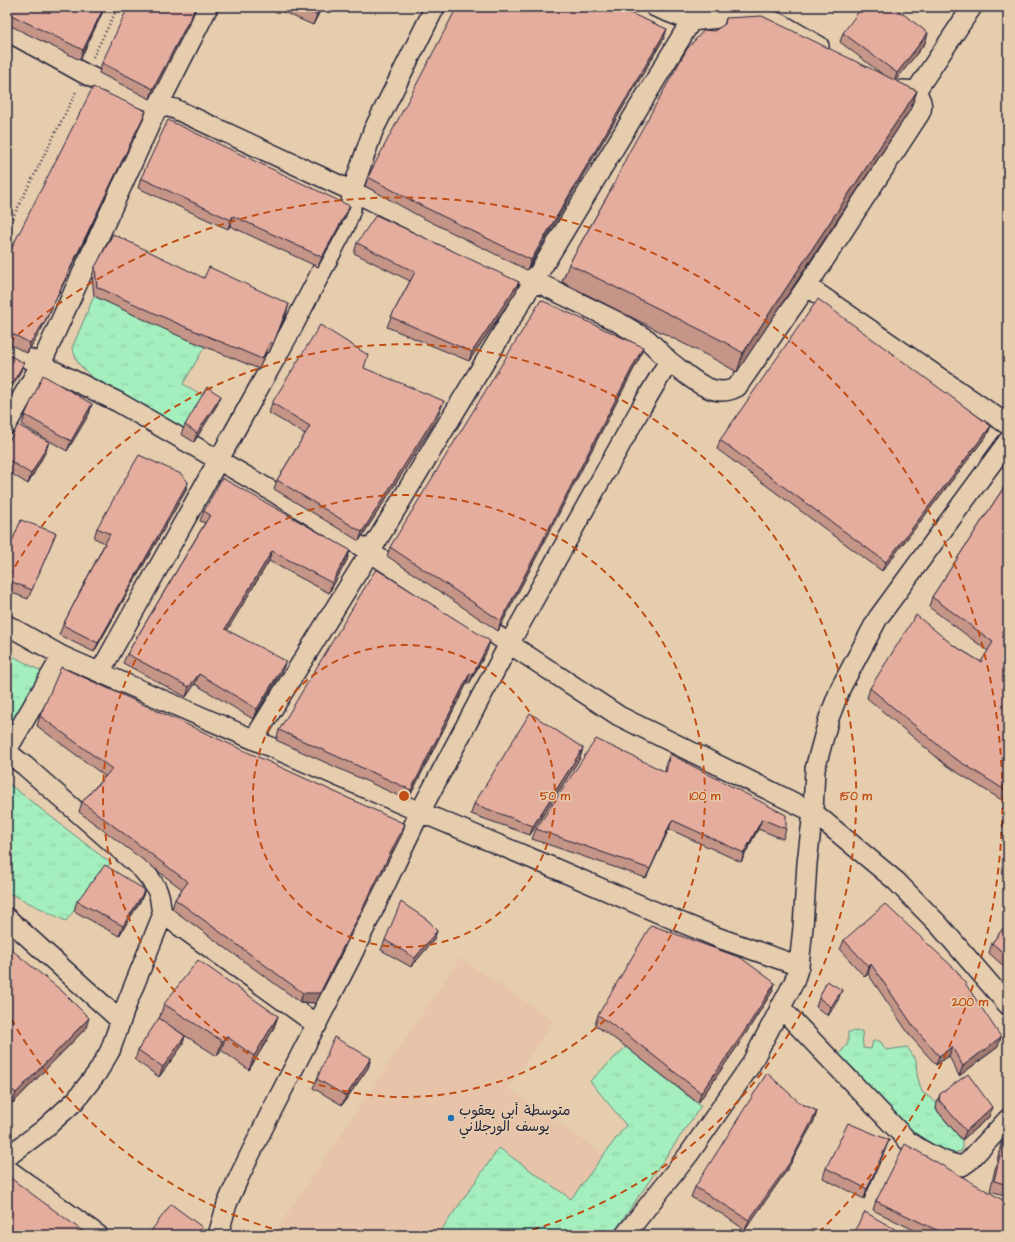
<svg xmlns="http://www.w3.org/2000/svg" width="1015" height="1242" font-family="'Architects Daughter','Playpen Sans Arabic',sans-serif">
  <style>
    .built { fill: #e6c3a9 }
    .park { fill: url(#park-tufts); stroke: #64887c }
    .lines { fill: none; stroke-linecap: round; stroke-linejoin: round }
    .minor-casing { stroke: #22223b; stroke-width: 22 }
    .path { stroke: #22223b; stroke-width: 2.5; stroke-dasharray: 1 3; stroke-linecap: butt }
    .minor { stroke: #e6cdae; stroke-width: 19 }
    .wall { fill: #c59588; stroke: #22223b }
    .shaded-wall { fill: #a0796f; stroke: #22223b }
    .building { fill: #e5ad9e; stroke: #22223b }
    .ring { fill: none; stroke: #c04e15; stroke-width: 2; stroke-dasharray: 7 5 }
    .poi-dot { fill: #1f6fb2; stroke: #e6cdae; stroke-width: 1.5 }
    .labels { text-anchor: middle; stroke-width: 3; stroke-linejoin: round; paint-order: stroke }
    .poi-label { font-size: 14px; fill: #22223b; stroke: #e6cdae; text-anchor: start }
    .centre { fill: #c04e15; stroke: #e6cdae; stroke-width: 2 }
    .ring-label { font-size: 12px; text-anchor: middle; font-weight: bold; fill: #c04e15; stroke: #e6cdae; stroke-width: 3; stroke-linejoin: round; paint-order: stroke }
  </style>
  <defs>
    <pattern id="park-tufts" width="24" height="20" patternUnits="userSpaceOnUse"><rect width="24" height="20" fill="#a5efbe"/><path d="M3 7l-1-3M5 7V3M7 7l1-3M15 17l-1-3M17 17v-4M19 17l1-3" fill="none" stroke="#8ecda4"/></pattern>
  </defs>
  <rect width="100%" height="100%" fill="#e6cdae"/>
  <filter id="ink" filterUnits="userSpaceOnUse"><feTurbulence type="fractalNoise" baseFrequency=".025" numOctaves="2"/><feDisplacementMap in="SourceGraphic" scale="8" xChannelSelector="R" yChannelSelector="G"/><feConvolveMatrix kernelMatrix="1 2 1 2 8 2 1 2 1" color-interpolation-filters="sRGB"/></filter>
  <g filter="url(#ink)">
    <path class="built" d="M460 958 554 1021 508 1088 605 1155 571 1200 499 1148 438 1235H273Z"/>
    <path class="park" d="M94 296 205 346 183 384 204 396 181 434 99 385 78 363 72 348Z
      M7 653 46 674 7 741Z
      M9 784 110 863 66 921 7 892V788Z
      M862 1031 863 1048 871 1049 873 1041H880L886 1050 907 1047 916 1060 917 1075 922 1092 937 1103 936 1110 962 1140V1151L931 1157 838 1056 848 1043V1032Z
      M626 1047 701 1106 612 1235H438L499 1148 571 1199 626 1125 590 1081Z"/>
    <g class="lines">
      <g class="minor-casing">
        <path id="minor" d="M655 7 691 21 748 15 759 16 781 24 819 46
          M691 21 370 552 619 716 813 812 896 881 939 925 1008 1005
          M7 31 85 74 125 93 175 109 352 191 618 322 648 340 669 361
          M903 90 916 91 972 7
          M807 286 1008 425
          M7 348 118 402 270 490 370 552 254 739
          M7 424 41 364 159 104 208 7
          M7 625 62 656 420 812 540 862 663 915 719 938 799 966
          M100 672 290 332 345 226 351 209 352 191 373 131 435 7
          M7 750 62 656
          M7 752 25 766 142 869C149 877 156 885 159 895 161 902 160 908 163 914L317 1025
          M7 918 121 1021
          M780 1007 908 1141C925 1153 941 1162 962 1166L969 1161 1008 1119
          M7 1157 43 1130 75 1101 97 1073 110 1051 127 1003 163 914
          M7 1169 98 1235
          M218 1235 227 1204 239 1177 269 1116 349 961 420 812 509 644 641 408 669 361C688 375 712 401 737 387L807 286 920 113C924 105 920 99 916 91
          M625 1235 689 1154 750 1066 794 982 799 966 803 927 807 863 813 812 815 769 829 718 841 687 878 618 1008 441"/>
      </g>
      <path class="path" d="M93 57 118 7
        M7 229 77 90"/>
      <use href="#minor" class="minor"/>
    </g>
    <path class="wall" d="M7 7H105L80 60 7 24Z
      M272 7H322L313 25Z
      M195 9 192 18 150 99 99 73 102 63Z
      M726 18 882 74 840 42 843 33H928L925 43 895 81 917 91 910 110 737 372 714 359 562 282 569 264 613 186 714 31 724 25Z
      M664 38 527 270 419 216 365 186 368 177Z
      M146 111 143 120 41 330 27 353 7 343V257Z
      M141 178 346 216 318 267 230 226 228 229 138 188Z
      M357 243 519 282 516 292 469 361 387 327 391 317 410 281 354 253Z
      M95 267 204 278 286 314 269 353 266 352 259 369 177 335 94 296 92 276Z
      M640 357 498 631 387 556 390 547Z
      M364 368 440 411 433 425 359 541 274 489 277 480 305 434 269 413 272 403Z
      M221 396 217 405 194 442 181 434 185 425Z
      M92 404 89 414 67 451 22 425 25 415Z
      M991 426 987 435 882 571 717 449 720 440Z
      M7 445 46 451 28 484 7 471Z
      M1008 481V804L947 766 867 698 870 688 953 645 981 662 988 651 929 607 932 597Z
      M188 482 185 492 94 652 59 635 63 625 105 543 94 538 97 528Z
      M204 511 350 550 347 560 329 593 269 561 227 630 282 671 253 719 195 684 186 697 123 663 127 654 205 523 200 521Z
      M56 533 28 599 7 591V553Z
      M487 651 469 684 467 683 408 800 276 740 279 730Z
      M40 716 405 824 402 834 316 1003 300 1002 172 909 175 899 182 889 79 812 82 802 105 776 37 726Z
      M583 748 580 758 530 835 471 814 474 804Z
      M670 754 786 829 783 839 758 829 741 862 669 829 646 878 532 839 536 829 665 771 666 763Z
      M145 890 141 900 119 936 74 911 77 901Z
      M1008 922V970L989 953 992 943Z
      M437 931 433 941 411 967 381 950 385 940Z
      M844 940 998 1047 959 1076 949 1056 936 1065 911 1037 868 974 865 977 840 950Z
      M7 946 86 1028 13 1103 7 1098Z
      M775 983 772 992 739 1044 698 1103 626 1047 595 1025 598 1015Z
      M819 998 838 1000 828 1016 816 1007Z
      M164 1004 278 1016 273 1030 249 1070 221 1050 217 1056 170 1026 185 1036 182 1046 159 1077 135 1060 138 1050 159 1019Z
      M371 1058 368 1068 342 1105 313 1088 317 1079Z
      M940 1094 989 1117 962 1140 936 1109 937 1103Z
      M800 1103 817 1111 814 1121 787 1170 745 1230 722 1214 691 1197 695 1187Z
      M1007 1125H1008V1196L990 1191 1003 1135Z
      M885 1150 864 1199 823 1178 826 1168Z
      M876 1201 1008 1235H924L873 1210Z"/>
    <path class="shaded-wall" d="M104 7H105L80 60 83 50Z
      M321 7H322L313 25 317 15Z
      M195 9 192 18 150 99 153 89Z
      M667 29 664 38 527 270 531 260Z
      M928 33 925 43 894 83 897 73Z
      M917 91 910 110 737 372 743 353Z
      M146 111 143 120 41 330 27 353 30 343Z
      M350 206 346 216 318 267 322 257Z
      M233 216 230 226 228 229 231 220Z
      M519 282 516 292 469 361 472 352Z
      M289 304 286 314 269 353 273 344Z
      M643 347 640 357 498 631 501 621Z
      M24 363 20 373 7 396V393Z
      M221 396 217 405 194 442 197 433Z
      M444 401 440 411 433 425 359 541 362 532Z
      M92 404 89 414 67 451 71 441Z
      M991 426 987 435 882 571 886 562Z
      M49 442 46 451 28 484 31 474Z
      M188 482 185 492 94 652 98 643Z
      M350 550 347 560 329 593 332 583Z
      M272 551 269 561 222 639 225 629Z
      M490 641 487 651 469 684 473 674Z
      M286 661 282 671 253 719 257 709Z
      M470 673 467 683 408 800 411 790Z
      M199 674 195 684 186 697 189 687Z
      M583 748 580 758 530 835 533 826Z
      M762 819 758 829 741 862 744 853Z
      M672 820 669 829 646 878 650 869Z
      M405 824 402 834 316 1003 300 1002 303 993Z
      M145 890 141 900 119 936 123 926Z
      M437 931 433 941 411 967 415 958Z
      M871 964 868 974 865 977 869 967Z
      M775 983 772 992 739 1044 698 1103 701 1093Z
      M842 990 838 1000 828 1016 831 1007Z
      M278 1016 273 1030 249 1070 254 1056Z
      M89 1018 86 1028 13 1103 16 1093Z
      M185 1036 182 1046 159 1077 163 1067Z
      M226 1036 221 1050 217 1056 222 1041Z
      M1001 1037 998 1047 959 1076 963 1066Z
      M952 1047 949 1056 936 1065 939 1056Z
      M371 1058 368 1068 342 1105 346 1096Z
      M992 1107 989 1117 962 1140 966 1131Z
      M817 1111 814 1121 787 1170 745 1230 749 1220Z
      M889 1140 885 1150 864 1199 867 1189Z
      M202 1227 198 1235H195Z"/>
    <path class="building" d="M7 7H104L83 50 7 13Z
      M128 7H192L195 9 153 89 102 63Z
      M298 7H321L317 15Z
      M457 7H616L667 29 531 260 422 206 368 177Z
      M862 7H894L928 33 897 73 843 33Z
      M762 16 917 91 743 353 721 340 569 264 613 186 628 154 687 49 704 30 714 31 725 24 726 18Z
      M93 87 146 111 45 321 30 343 7 331V257Z
      M168 120 350 206 322 257 233 216 231 220 141 178Z
      M376 215 519 282 472 352 391 317 415 272 357 243Z
      M113 234 204 278 209 267 289 304 273 344 270 342 262 359 181 325 97 287 95 267Z
      M818 299 991 426 886 562 720 440Z
      M541 300 643 347 501 621 390 547Z
      M320 325 368 355 364 368 444 401 436 415 362 532 277 480 310 426 272 403Z
      M7 354 24 363 7 393Z
      M43 375 92 404 71 441 25 415Z
      M207 387 221 396 197 433 185 425Z
      M18 425 49 442 31 474 7 459V445Z
      M139 455 181 474 188 482 98 643 63 625 110 534 97 528Z
      M222 478 350 550 332 583 272 551 225 629 286 661 257 709 199 674 189 687 127 654 210 515 204 511Z
      M1008 481V792L951 756 870 688 916 615 953 645 981 662 993 642 932 597Z
      M21 520 56 533 32 590 7 580V553Z
      M376 569 490 641 473 674 470 673 411 790 279 730Z
      M61 667 405 824 320 993H303L175 899 188 882 82 802 112 769 40 716Z
      M530 713 583 748 533 826 474 804Z
      M596 739 666 772 670 754 786 815V829L762 819 744 853 672 820 650 869 536 829Z
      M105 865 145 890 123 926 77 901Z
      M401 902 429 921 437 931 415 958 385 940Z
      M885 904 957 971 1001 1037 963 1066 952 1047 939 1056 914 1027 871 964 869 967 844 940Z
      M1008 922V957L992 943Z
      M651 925 741 958 775 983 742 1035 701 1093 630 1037 598 1015Z
      M7 946 63 992 89 1018 16 1093 7 1085Z
      M198 960 278 1016 254 1056 226 1036 222 1041 164 1004Z
      M827 981 842 990 831 1007 819 998Z
      M159 1018 185 1036 163 1067 138 1050Z
      M334 1037 371 1058 346 1096 317 1079Z
      M767 1073 800 1103 817 1111 791 1161 749 1220 725 1205 695 1187Z
      M968 1074 992 1107 966 1131 939 1100 940 1094Z
      M848 1123 889 1140 867 1189 826 1168Z
      M1007 1125H1008V1185L994 1181Z
      M905 1144 1008 1203V1235H947L876 1201Z
      M9 1177 88 1235H7V1179Z
      M171 1204 202 1227 195 1235H148Z
      M865 1212 905 1235H852Z
      M837 1231 847 1235H835Z"/>
  </g>
  <g class="ring">
    <circle cx="404" cy="796" r="151"/>
    <circle cx="404" cy="796" r="301"/>
    <path d="M295 1235A452 452 0 0 1 9 1015M9 577A452 452 0 1 1 513 1235"/>
    <path d="M9 342A602 602 0 0 1 818 1233"/>
  </g>
  <circle class="poi-dot" cx="451" cy="1118" r="4"/>
  <g class="labels">
    <g class="poi-label">
      <text x="459" y="1115">متوسطة أبي يعقوب<tspan x="459" dy="16">يوسف الورجلاني</tspan></text>
    </g>
  </g>
  <circle cx="404" cy="796" r="6" class="centre"/>
  <g class="ring-label">
    <text x="555" y="800">50 m</text>
    <text x="705" y="800">100 m</text>
    <text x="856" y="800">150 m</text>
    <text x="970" y="1006">200 m</text>
  </g>
  <rect width="1015" height="1242" fill="none" stroke="#e6cdae" stroke-width="24"/>
  <rect x="12" y="12" width="991" height="1218" fill="none" stroke="#22223b" stroke-width="1.5" filter="url(#ink)"/>
</svg>
